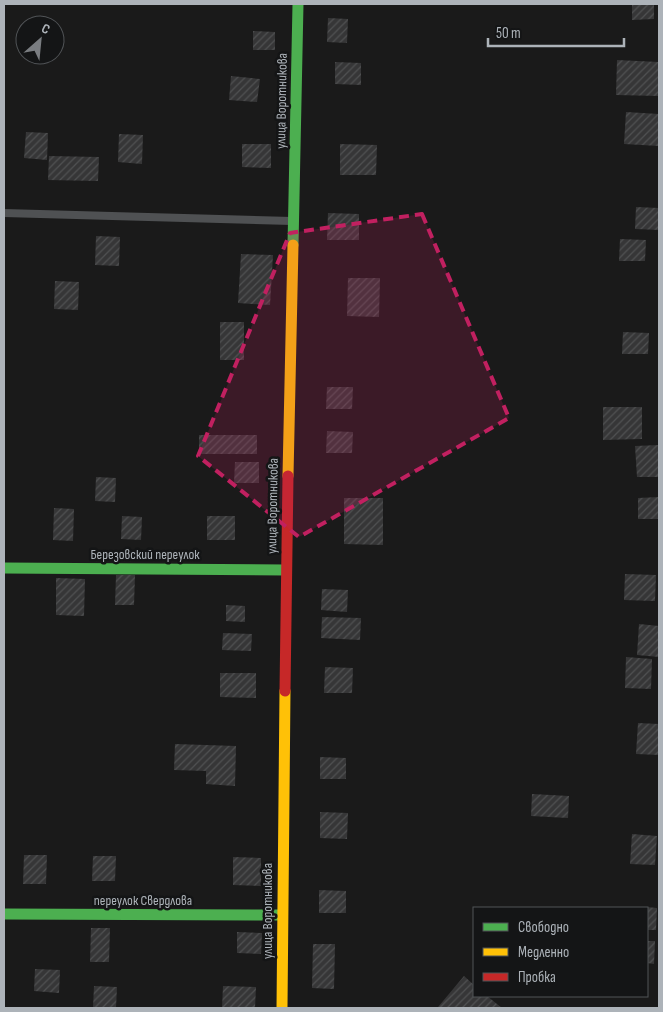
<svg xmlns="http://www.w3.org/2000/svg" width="663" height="1012" font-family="'Sofia Sans Condensed',sans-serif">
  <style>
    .building { fill: url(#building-hatch) }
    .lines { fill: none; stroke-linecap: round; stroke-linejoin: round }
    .lane { stroke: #4f5153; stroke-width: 8 }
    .fast { stroke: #4caf50; stroke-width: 11 }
    .slow { stroke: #ffc107; stroke-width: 11 }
    .jam { stroke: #c62828; stroke-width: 11 }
    .marked { fill: #c12060; fill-opacity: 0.2; stroke: #c12060; stroke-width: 4; stroke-dasharray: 10 6; stroke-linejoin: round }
    .labels { text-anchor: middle; stroke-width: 5; stroke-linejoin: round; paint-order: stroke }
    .street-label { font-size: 14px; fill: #adb3b9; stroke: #141516 }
  </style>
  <defs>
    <pattern id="building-hatch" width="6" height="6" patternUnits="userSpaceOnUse" patternTransform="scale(1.25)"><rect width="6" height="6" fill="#363637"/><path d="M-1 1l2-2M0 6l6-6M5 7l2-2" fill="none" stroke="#505152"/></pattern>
  </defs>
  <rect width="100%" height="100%" fill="#1a1a1a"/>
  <path class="building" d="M632 4H654V19L632 20Z
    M328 18 348 19 347 43 327 42Z
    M253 31 275 32V50H253Z
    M617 60 659 62 658 96 616 95Z
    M335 62 361 63V85L335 84Z
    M231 76 260 79 257 102 229 100Z
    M626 112 659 114V146L624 144Z
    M26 132 48 133 47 160 24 158Z
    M119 134 143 135 142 164 118 162Z
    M242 144H271V168L242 167Z
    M340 144 377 145 376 175H340Z
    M49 156 99 157 98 181 48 180Z
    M636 207 659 208V230L635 229Z
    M328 213 359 214V240H327Z
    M96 236 120 237 119 266 95 265Z
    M620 239 646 240 645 261H619Z
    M241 254 273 255 270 305 238 303Z
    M348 278H380L379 317 347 316Z
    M55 281 79 282 78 310 54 309Z
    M220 322H244V360H220Z
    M623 332 649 333 648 354H622Z
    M327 387H353L352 409H326Z
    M603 407H642V439L603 440Z
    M327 431 353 432 352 453H326Z
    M199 435H257V454H199Z
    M659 445V477H637L635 446Z
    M235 462H259V483H234Z
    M96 477 116 478 115 502 95 501Z
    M659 497V519H638V498Z
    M344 498H383V545L344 544Z
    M54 508 74 509 73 541 53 540Z
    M122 516 142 517 141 540 121 539Z
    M207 516H235V540H207Z
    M625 574 656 575 655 601 624 600Z
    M116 575H135L134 605H115Z
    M56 578 85 579 84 616 56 615Z
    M322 589 348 590 347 612 321 610Z
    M226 605 245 606V622L226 621Z
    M322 617 361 618 360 640 321 638Z
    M639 624 659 626V657L637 655Z
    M223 633 252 634 251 651 222 650Z
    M626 657 652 659 651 689 625 688Z
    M325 667 353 668 352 693H324Z
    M220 673H256V698L220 697Z
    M638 723 659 724V755L636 754Z
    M175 744 236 746 235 786 206 784V771L174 770Z
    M320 757 346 758V779H320Z
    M532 794 569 796 568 818 531 816Z
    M320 812 348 813 347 839 320 838Z
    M632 834 657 836 655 865 630 864Z
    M24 855H47L46 884H23Z
    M93 856H116L115 881H92Z
    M233 857 261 858V886L233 885Z
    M319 890 346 891V913H319Z
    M647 907 657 908 656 930H647Z
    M91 928H110L109 962H90Z
    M237 932 262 933 261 954 237 953Z
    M647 941H655L654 964 647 963Z
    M313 944H335L334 989 312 988Z
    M35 969 60 970 59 993 34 991Z
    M464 976 474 985V996H487L502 1008H439L438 1007Z
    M94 986 117 987 116 1008H93Z
    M223 986 256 987 255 1008H222Z"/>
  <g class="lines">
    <path class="lane" d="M4 213 292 221"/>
    <path class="fast" d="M293 245 298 4
      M4 568 286 570
      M4 914 282 915"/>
    <path class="slow" d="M288 476 293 245
      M282 1008 285 691"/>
    <path class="jam" d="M285 691 288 476"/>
  </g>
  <path class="marked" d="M422 214 509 418 299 537 198 456 290 233Z"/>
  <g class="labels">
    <g class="street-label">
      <text transform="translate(281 101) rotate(-89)" y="5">улица Воротникова</text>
      <text transform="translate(272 506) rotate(-89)" y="5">улица Воротникова</text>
      <text x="145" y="559">Березовский переулок</text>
      <text x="143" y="905">переулок Свердлова</text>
      <text transform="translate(267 911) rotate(-90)" y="5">улица Воротникова</text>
    </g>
  </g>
  <rect width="663" height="1012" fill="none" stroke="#adb3b9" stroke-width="10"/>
  <rect x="473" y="907" width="175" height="90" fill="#141516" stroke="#515457"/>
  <rect x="483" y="923" width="25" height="8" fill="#4caf50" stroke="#515457"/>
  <text x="518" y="932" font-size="15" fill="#adb3b9">Свободно</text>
  <rect x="483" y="948" width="25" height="8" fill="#ffc107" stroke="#515457"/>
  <text x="518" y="957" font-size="15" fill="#adb3b9">Медленно</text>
  <rect x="483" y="973" width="25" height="8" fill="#c62828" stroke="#515457"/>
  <text x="518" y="982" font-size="15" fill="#adb3b9">Пробка</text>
  <g transform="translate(40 40) rotate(27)"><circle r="24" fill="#141516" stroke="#515457"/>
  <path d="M0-4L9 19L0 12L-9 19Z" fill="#7a7d81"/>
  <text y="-8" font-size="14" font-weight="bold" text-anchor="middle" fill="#adb3b9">С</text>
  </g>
  <path d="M488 38v8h136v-8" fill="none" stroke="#adb3b9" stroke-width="2.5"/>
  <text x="496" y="38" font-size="15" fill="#adb3b9" stroke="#141516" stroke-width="4" paint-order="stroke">50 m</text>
</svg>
